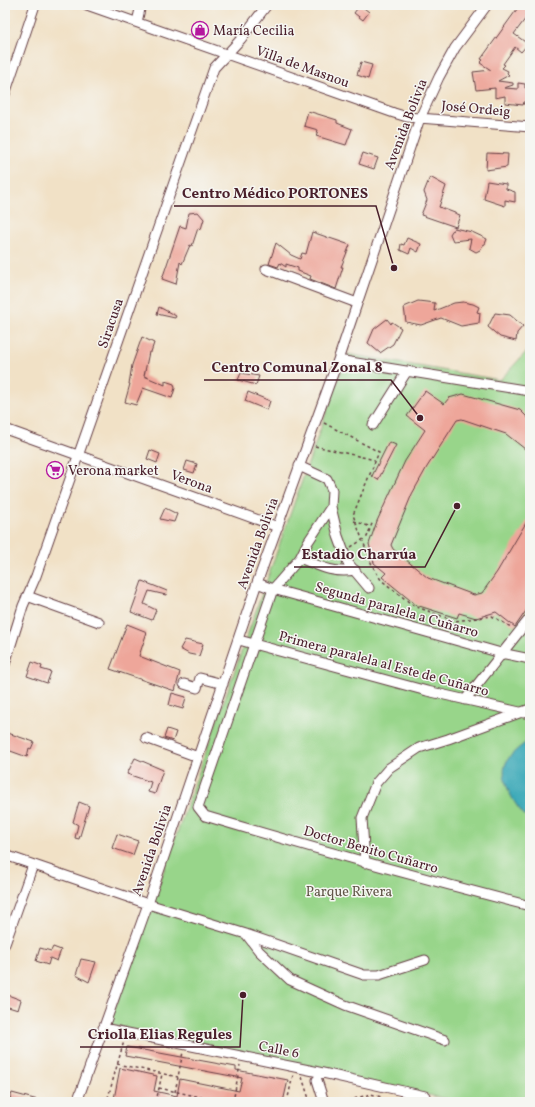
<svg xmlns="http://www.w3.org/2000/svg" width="535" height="1107" font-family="Vollkorn,serif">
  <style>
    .green { fill: #98d58a; stroke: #717a5a }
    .water { fill: #3aa9b8; stroke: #426472 }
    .building { fill: #eea69a }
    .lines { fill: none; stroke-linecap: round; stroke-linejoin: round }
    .minor-casing { stroke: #633c42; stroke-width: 11 }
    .path { stroke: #633c42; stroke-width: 1.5; stroke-dasharray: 3 3; stroke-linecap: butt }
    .minor { stroke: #fff; stroke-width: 9 }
    .labels { text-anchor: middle; stroke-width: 3; stroke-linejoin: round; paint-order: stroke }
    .poi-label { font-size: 14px; fill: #4a1f2b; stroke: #f6f6f2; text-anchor: start }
    .street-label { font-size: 14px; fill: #4a1f2b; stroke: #f6f6f2 }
    .park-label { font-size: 14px; fill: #615648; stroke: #f6f6f2 }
    .leader { fill: none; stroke: #4a1f2b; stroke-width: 1.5 }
    .callout-dot { fill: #4a1f2b; stroke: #f6f6f2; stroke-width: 1.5 }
    .callout-label { font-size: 15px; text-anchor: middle; font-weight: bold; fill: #4a1f2b; stroke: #f6f6f2; stroke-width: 3; stroke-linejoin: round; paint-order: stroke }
  </style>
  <rect width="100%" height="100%" fill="#f6f6f2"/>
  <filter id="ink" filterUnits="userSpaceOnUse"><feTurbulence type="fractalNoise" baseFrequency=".025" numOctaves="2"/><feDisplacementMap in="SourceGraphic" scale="8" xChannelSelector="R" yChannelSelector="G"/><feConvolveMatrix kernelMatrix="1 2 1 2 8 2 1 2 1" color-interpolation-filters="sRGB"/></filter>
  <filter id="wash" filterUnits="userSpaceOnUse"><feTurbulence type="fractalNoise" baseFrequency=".012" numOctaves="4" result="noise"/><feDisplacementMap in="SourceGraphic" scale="16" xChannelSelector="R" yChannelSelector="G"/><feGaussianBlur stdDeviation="0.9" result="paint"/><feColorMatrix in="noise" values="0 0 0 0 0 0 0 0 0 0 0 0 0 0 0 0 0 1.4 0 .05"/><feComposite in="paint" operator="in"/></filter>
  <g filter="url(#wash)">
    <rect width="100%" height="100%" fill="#f1e1c6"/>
    <path class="green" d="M530 348V1102H460L111 1025 110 1022 347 354 500 380Z"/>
    <path class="water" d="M530 739V820C517 811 498 779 506 763 510 753 522 746 530 739Z"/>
    <g id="blocks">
      <path class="building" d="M360 5 369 12 363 20 354 13Z
        M520 5H530V21L526 18 514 34 528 44 521 52 515 47 503 64 505 65 502 68 508 71 507 73 509 75 498 81 513 83V85L504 88 518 89V83L525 84V88H530V102H524L523 105 505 103V96L495 98V88L476 90 473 72 491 70 480 63 483 60 481 59Z
        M361 62 372 65 368 79 357 75Z
        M308 111 337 120V123L352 129 346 145 316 136 318 130 304 126Z
        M363 153 378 158 374 169 359 164Z
        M487 153 508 154 507 167 486 170Z
        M430 177 446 186 439 207 460 215 456 227 421 215 427 200 424 192Z
        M487 181 506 184V189L515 192V202L505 200V206L484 199Z
        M198 212 204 219 201 229 198 228 192 246 190 245 182 264 180 262 176 284 162 279 180 226 186 228 189 213Z
        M454 228 472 232 487 239 485 244 483 245 480 250 476 252 469 248 471 239 453 241 450 234Z
        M312 232 350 245 341 267H343L336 289 310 279 311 276 298 271V268L286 264V267L280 263 278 267 269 264 276 243 291 255 300 259 302 253 306 254Z
        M407 238 421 244 418 252 411 248 409 254 400 250 401 244 404 245Z
        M418 301 435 303 434 311 454 303 463 302 473 304 479 307 477 312 480 313 479 323 461 326 441 318 421 325 406 322 404 307Z
        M159 307 176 316 175 318 157 314Z
        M495 313 510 315 523 326 517 333 516 341 500 337 488 327Z
        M387 319 391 324 392 322 401 328 393 344 380 353 368 343 374 329Z
        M142 337 154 343 151 352H149L144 376 165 385V381L174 384 175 388 172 398 143 388 136 405 125 402 130 384H129L132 365Z
        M241 373 259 376 256 385 238 380Z
        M425 391 444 404 449 398 463 394 520 410 530 420V453L506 434 462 419 457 420 427 467 412 494 391 545 393 549 428 578 474 595 482 593 497 572 530 516V605L515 627 496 612 476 618 459 613 457 618 416 605 382 577 386 573 374 563 369 544 377 521 405 461 425 430 407 416Z
        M248 392 270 401 267 410 245 401Z
        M389 442 396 445 378 480 372 476Z
        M150 450 160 454 157 463 147 459Z
        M187 461 197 464 194 473 184 470Z
        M165 508 177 514 174 522 160 519Z
        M142 581 167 591 166 595 149 591 144 604 156 610 152 620 131 612Z
        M127 624 147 632 139 656 180 672 175 691 110 669Z
        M185 640 203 644 199 656 189 654 180 649Z
        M32 662 42 666 41 669 51 672 47 683 27 676Z
        M172 693 186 697 183 709 169 705Z
        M167 729 176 732 173 741 164 738Z
        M5 732 34 742 31 749 29 748 27 757 5 749Z
        M135 758 163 770 155 794 148 792 151 782 127 774Z
        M79 802 89 806 79 839 75 838 78 825 73 822Z
        M117 834 138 841 133 855 112 848Z
        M53 947 61 950 57 961 50 958 48 965 36 961 40 948 51 951Z
        M81 959 96 962 89 982 76 975Z
        M8 995 21 1000 18 1010 5 1006Z
        M127 1047 236 1067V1070L288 1080 283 1102H241L231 1100V1102H130L114 1099 120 1068 157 1076 154 1091 177 1096 180 1079 239 1091 242 1078 125 1056Z
        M12 1093 38 1100V1102H9Z"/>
    </g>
  </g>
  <g filter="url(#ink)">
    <use href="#blocks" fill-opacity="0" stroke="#633c42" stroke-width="1"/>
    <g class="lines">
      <g class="minor-casing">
        <path id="minor" d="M87 5 394 113 407 117 530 127
          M137 22 141 5
          M5 94 35 5
          M266 269 357 303
          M338 360 530 391
          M373 425 407 371
          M5 429 278 527
          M299 466 327 479 332 490 331 507 308 542 300 558 273 589 198 807 205 816C312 848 421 878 530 906
          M331 507 338 536 348 563 369 588
          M300 558C319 566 333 574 355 570
          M257 583 273 589 501 653 530 659
          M27 596 99 622
          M239 640 427 691 524 713
          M5 664 23 606 36 576 214 68 241 39 267 5
          M184 684 197 688 200 678 223 684
          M465 700 530 618
          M146 738 198 757
          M5 855 148 904 246 934 364 975H379L425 960
          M365 863 362 818 376 783 389 768 419 748 448 739 530 709
          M246 934 259 951 290 980 345 1005 445 1040
          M5 944 33 865
          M103 1028 314 1071 425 1096
          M317 1080 324 1102
          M77 1102 148 904 257 583 338 360 420 118 439 77 455 48 487 5"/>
      </g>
      <path class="path" d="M324 423 379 452 353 515 372 565 381 580 414 606 455 621 492 616 511 627
        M315 446 375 460
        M354 521 371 527
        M351 547 367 537 373 521
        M117 1064 178 1077
        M302 1077 310 1102
        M159 1088 223 1102
        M175 1092 183 1052
        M433 1099 444 1102
        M110 1102 107 1101 124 1041
        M156 1102 162 1074
        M233 1102 240 1065
        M287 1102 293 1075
        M343 1102 371 1094 381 1097 382 1102"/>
      <use href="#minor" class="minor"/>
    </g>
  </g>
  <defs>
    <g id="shop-ring" transform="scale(0.9)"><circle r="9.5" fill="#f6f6f2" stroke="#b5179e" stroke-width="1.5"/><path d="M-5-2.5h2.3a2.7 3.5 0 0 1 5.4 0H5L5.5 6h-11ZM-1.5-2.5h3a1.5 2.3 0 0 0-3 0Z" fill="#b5179e"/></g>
    <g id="supermarket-ring" transform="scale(0.9)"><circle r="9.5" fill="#f6f6f2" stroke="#b5179e" stroke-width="1.5"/><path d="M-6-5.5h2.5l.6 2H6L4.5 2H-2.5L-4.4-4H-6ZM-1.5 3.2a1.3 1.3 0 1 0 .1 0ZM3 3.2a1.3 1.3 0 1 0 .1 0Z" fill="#b5179e"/></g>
  </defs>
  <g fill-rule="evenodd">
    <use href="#shop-ring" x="200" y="30"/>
    <use href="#supermarket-ring" x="55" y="470"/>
  </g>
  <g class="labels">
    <g class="poi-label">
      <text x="213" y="35">María Cecilia</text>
      <text x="68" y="475">Verona market</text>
    </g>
    <g class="street-label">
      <text transform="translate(303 66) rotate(20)" y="5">Villa de Masnou</text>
      <text transform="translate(476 108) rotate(5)" y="5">José Ordeig</text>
      <text transform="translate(405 124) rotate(-69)" y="5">Avenida Bolivia</text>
      <text transform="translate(110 323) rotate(-71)" y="5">Siracusa</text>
      <text transform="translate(192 481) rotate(20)" y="5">Verona</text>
      <text transform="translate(257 543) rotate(-70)" y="5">Avenida Bolivia</text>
      <text transform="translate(397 609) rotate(16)" y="5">Segunda paralela a Cuñarro</text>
      <text transform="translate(384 663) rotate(15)" y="5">Primera paralela al Este de Cuñarro</text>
      <text transform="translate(371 849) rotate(16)" y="5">Doctor Benito Cuñarro</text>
      <text transform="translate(151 850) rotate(-71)" y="5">Avenida Bolivia</text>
      <text transform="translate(279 1049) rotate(11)" y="5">Calle 6</text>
    </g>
    <g class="park-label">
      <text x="349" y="896">Parque Rivera</text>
    </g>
  </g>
  <path class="leader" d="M394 268L376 206H174M420 418L391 380H204M457 506L425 567H294M243 995L240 1047H80"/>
  <g class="callout-dot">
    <circle cx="394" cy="268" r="4"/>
    <circle cx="420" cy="418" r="4"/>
    <circle cx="457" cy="506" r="4"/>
    <circle cx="243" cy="995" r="4"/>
  </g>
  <g class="callout-label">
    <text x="275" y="198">Centro Médico PORTONES</text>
    <text x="297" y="372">Centro Comunal Zonal 8</text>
    <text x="359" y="559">Estadio Charrúa</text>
    <text x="160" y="1039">Criolla Elias Regules</text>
  </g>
  <rect width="535" height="1107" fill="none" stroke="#f6f6f2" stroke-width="20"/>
</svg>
